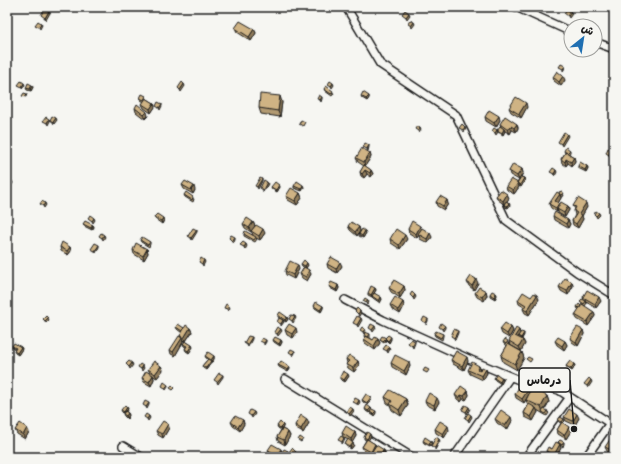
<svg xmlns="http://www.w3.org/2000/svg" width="621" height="464" font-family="'Comic Neue','Playpen Sans Arabic',sans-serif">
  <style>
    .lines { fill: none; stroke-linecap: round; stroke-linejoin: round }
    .street-casing { stroke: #1c1c1c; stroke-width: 10 }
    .street { stroke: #f6f6f2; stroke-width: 7 }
    .wall { fill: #b29a72; stroke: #1c1c1c }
    .shaded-wall { fill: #917d5c; stroke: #1c1c1c }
    .building { fill: #cfb384; stroke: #1c1c1c }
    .leader { fill: none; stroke: #1c1c1c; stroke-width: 1.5 }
    .callout-dot { fill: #1c1c1c; stroke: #f6f6f2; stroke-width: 1.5 }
    .callout { fill: #f6f6f2; stroke: #1c1c1c; stroke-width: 1.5 }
    .callout-label { font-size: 12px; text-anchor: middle; font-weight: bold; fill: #1c1c1c }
  </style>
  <rect width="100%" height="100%" fill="#f6f6f2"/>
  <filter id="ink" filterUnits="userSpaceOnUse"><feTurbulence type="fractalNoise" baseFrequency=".025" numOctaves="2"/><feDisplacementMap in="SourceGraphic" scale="8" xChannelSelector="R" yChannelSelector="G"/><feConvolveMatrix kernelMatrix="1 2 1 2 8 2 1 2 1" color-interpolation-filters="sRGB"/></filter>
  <g filter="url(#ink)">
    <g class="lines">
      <g class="street-casing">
        <path id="street" d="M346 7 380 64 456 115 506 220 577 272 614 295
          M516 7 571 32
          M595 42 614 49
          M345 300 383 320 471 360 519 380 559 390 614 426
          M285 379 412 457
          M123 446 141 457
          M454 457 510 377
          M526 457 570 397
          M586 457 610 423"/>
      </g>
      <use href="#street" class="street"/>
    </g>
    <path class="wall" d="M235 28 254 29 256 33 251 41 237 32Z
      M553 77 565 80 561 86 554 81Z
      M33 87 31 91 27 90 26 88Z
      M324 89 334 93 332 96 325 91Z
      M146 96V98L154 103 155 107 151 113 144 108 142 104 144 102 141 100 140 98Z
      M361 96H369V98L367 101 362 98Z
      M282 102 280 117 261 114 259 108Z
      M527 107 521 118 511 112 509 108Z
      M135 108 148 116 145 119 136 112Z
      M485 117 500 120 496 127 486 121Z
      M500 124H517L518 128 516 132 512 130 510 134 505 131 503 135 498 132 497 130 501 127Z
      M570 150V152L569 154 574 157 575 161 572 166 568 163 566 166 562 163 561 159 565 153 564 151Z
      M370 153 371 157 365 166 371 170 373 174 371 177 367 174 364 178 361 176 360 172 364 166 358 162 356 158Z
      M578 166H587L588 168 586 172 578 168Z
      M522 169 523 173 521 177 524 178 525 180 521 187 519 186V187L514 194 507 190 506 186 518 183 519 180 510 175 509 171Z
      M182 185 195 190 193 194 184 189Z
      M279 185 280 187 277 192 272 189 271 187Z
      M294 186 304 187 302 191 294 188Z
      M562 191 564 196 561 197V198L558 203 559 205 568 206 569 210 565 217 558 213V211L557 212 551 208 549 204Z
      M300 193 302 198 297 205 288 200 286 196Z
      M507 194 509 198 507 201 510 205 508 208 505 207 504 204 498 200 496 196Z
      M184 195 194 199 193 202 185 197Z
      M447 200 448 204 444 210 437 206 436 202Z
      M573 206 587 207 582 216 583 219 578 228 573 225 572 221 575 215 574 211 575 209Z
      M553 216 568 220 570 224 568 228 554 220Z
      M154 217 164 220 162 224 155 219Z
      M253 222 255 226 251 232 245 228 243 224Z
      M83 224 93 225 94 227 92 230 84 226Z
      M348 226 359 227 360 231 366 233 363 238 359 236V232L357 236 350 230Z
      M408 229 421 230 432 237 428 243 420 239 419 235 417 238 409 233Z
      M251 231 265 233 260 240 256 238 257 239 255 242 244 236V234L253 235Z
      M390 239H407L400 249 391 243Z
      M140 240 150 242V244L149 247 141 242Z
      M60 247H70L71 251 68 255 61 251Z
      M147 249 148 253 144 260 134 254 133 250Z
      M301 264 308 265 306 268 311 274 307 281 302 278 300 274 305 268 302 266Z
      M327 264 342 266 337 273 328 268Z
      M299 269 294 279 286 275 285 271Z
      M467 282 478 283 474 290 469 286Z
      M572 282 573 286 568 295 561 291 559 287Z
      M338 285 339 288 337 292 330 288 329 286Z
      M404 286 405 290 400 298 391 292 389 288Z
      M375 288 376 290 374 293 382 299 380 303 373 298 372 297 368 295V293Z
      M486 291 487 295 484 301 477 297 475 293Z
      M496 293 497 295 495 299 490 296V294Z
      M531 297 539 299 529 315 525 313 523 309 524 307 519 304 518 300Z
      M583 297 601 301 596 308 586 302 587 303 585 306 581 303 580 301 584 300Z
      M403 302 404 306 400 314 392 309 390 305Z
      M314 306H323V308L321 312 315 308Z
      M581 306 594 312 595 316 588 326 577 319 575 315 579 310 578 309 577 307Z
      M278 315 287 317 288 319 286 322 278 317Z
      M176 327 184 328V329L190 328 192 332 186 341 193 347 189 353 186 351 185 349 186 347 184 346 183 344 185 342 183 340V342L175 356 171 354 170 350 181 337 180 336 182 333 177 329Z
      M511 327 513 331 509 338 502 334 500 329Z
      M285 330 297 332 293 338 287 335Z
      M519 330 520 333 524 335 522 339 523 340 525 344 521 351 510 345 509 341Z
      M583 330 584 334 578 346 572 342 570 338Z
      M370 334V338L373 340 378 339 380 343 375 350 365 343 364 339 365 338 364 336Z
      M434 334H443V336L442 340 435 336Z
      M386 338 391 339 389 343 386 340 384 343 381 341 380 339Z
      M273 340H281L282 342 280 346 274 342Z
      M555 341H565L567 345 564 350 557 345Z
      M503 342 509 343 508 344 522 352 524 358 517 370 503 362 501 356 507 346 504 344Z
      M12 346 21 347 22 349 18 355 15 353 14 351 15 349 13 348Z
      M205 356H214V359L212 362 211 361V363L206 370 203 368 202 366 208 359 206 358Z
      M346 359 358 361 359 365 354 372 348 368 346 364 347 363Z
      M451 360 468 361 464 370 453 364Z
      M391 363 410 366 406 375 392 367Z
      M574 364 575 366 572 371 567 368 566 366Z
      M278 365 290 369 288 372 279 367Z
      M161 366 163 370 157 378 153 376 154 379 151 386 144 382 142 378 152 375 150 373 148 369Z
      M479 366 480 370 486 369 487 373 483 380 470 374 468 370Z
      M349 376 345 382 340 379V377Z
      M566 376 567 378 565 382 560 379V377Z
      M494 378H502L503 380 501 384 495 380Z
      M528 390 529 394 524 403 516 398 515 394Z
      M468 391 469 395 466 400 463 399 461 402 457 399 455 395Z
      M396 394 406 399 408 405 401 416 392 410 390 405 387 403 385 397Z
      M547 396 549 402 545 409 549 413 547 416 537 410 538 412 533 421 525 417 524 413 528 405 526 400Z
      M371 397V399L368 405 363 402 362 400Z
      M425 401 439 402 435 409 427 405Z
      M127 407 128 409 126 411 129 415 127 419 124 416 123 414V413L122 412 121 410Z
      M371 408 372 410 376 413 374 416 371 414 370 412 369 413 366 411 365 409Z
      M564 417 579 418 575 425 566 421Z
      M495 419 512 421 507 430 497 423Z
      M564 419 565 421 563 423 571 431 566 439 558 434 557 430 561 423 559 422 558 420Z
      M243 420 244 424 240 431 233 426 231 422Z
      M309 423 303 433 296 429 295 425Z
      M168 424 169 428 163 438 158 435 156 431Z
      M283 425V427L282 429 288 432 290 436 285 445 278 441 277 437 281 430 278 428 277 426Z
      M435 429 449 430 444 438 436 433Z
      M15 430 29 432 25 439 17 434Z
      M355 432 356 436 352 442 354 445 351 449 346 446 345 444 348 440 343 437 342 433Z
      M371 436 368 440 375 444 376 446 385 454 383 457H373L372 455V456L364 451 362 447 366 440 364 439V437Z
      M614 439V451L613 450 610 453 607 451 605 447Z
      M423 441 432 443 430 446 424 443Z
      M558 442H564V444L563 447 560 445 561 448 556 457H551L547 455 546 451 552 449 559 444Z
      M268 450 282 453 288 451V453L286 457H274L270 454Z"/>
    <path class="shaded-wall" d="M49 11 50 13 46 20 45 18Z
      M571 12 572 14 569 18 568 16Z
      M409 13 410 15 407 19 406 17Z
      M414 22 415 24 412 28 411 26Z
      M41 23 42 25 40 29 39 27Z
      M254 29 256 33 251 41 249 37Z
      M565 66V68L563 71V69Z
      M563 76 565 80 561 86 559 82Z
      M24 83 25 85 22 89V87Z
      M333 83 334 85 332 88 331 86Z
      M184 84 185 86 181 92 180 90Z
      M32 85 33 87 31 91 30 89Z
      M280 96 282 102 280 117 278 111Z
      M369 96V98L367 101 366 99Z
      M322 97V99L321 102 320 100Z
      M154 103 155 107 151 113 150 109Z
      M526 103 527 107 521 118 519 114Z
      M162 104V106L160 110 159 108Z
      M147 112 148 116 145 119 144 115Z
      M499 116 500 120 496 127 494 123Z
      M56 118 57 120 54 124 53 122Z
      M49 119 50 121 48 125 47 123Z
      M517 124 518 128 516 132 514 128Z
      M511 126 512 130 510 134 508 130Z
      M465 127 466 129 464 132 463 130Z
      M420 128 421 130 419 133 418 131Z
      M504 129 505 131 503 135 502 133Z
      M497 130 498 132 496 135 495 133Z
      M567 134 568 136 562 146 561 144Z
      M369 145V147L368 151 367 149Z
      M611 150 612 152 610 157 609 155Z
      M370 153 371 157 365 166 364 162Z
      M574 157 575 161 572 166 571 162Z
      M566 159 568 163 566 166 565 162Z
      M587 166 588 168 586 172 585 170Z
      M522 169 523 173 519 180 517 176Z
      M365 170 367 174 364 178 362 174Z
      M371 170 373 174 371 177 370 173Z
      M556 170 557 172 555 176 554 174Z
      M524 178 525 180 521 187 520 185Z
      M262 179V181L258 189 257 187Z
      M12 181 13 183 11 186 10 184Z
      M267 182 268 184 263 192V190Z
      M518 183 519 187 514 194 513 190Z
      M279 185 280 187 277 192 276 190Z
      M303 185 304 187 302 191 301 189Z
      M194 186 195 190 193 194 191 190Z
      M300 193 302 198 297 205 295 201Z
      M507 194 509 198 505 205 503 201Z
      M560 194 561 198 557 205 555 201Z
      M447 200 448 204 444 210 443 206Z
      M45 203 46 205 44 208 43 206Z
      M509 203 510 205 508 208 507 206Z
      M559 203 560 207 557 209 558 211 557 212 556 208Z
      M586 203 587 207 582 216 583 219 578 228 576 224 579 214Z
      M568 206 569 210 565 217 564 213Z
      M599 213 600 215 597 218 596 216Z
      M94 218 95 220 93 223 92 221Z
      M163 218 164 220 162 224 161 221Z
      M568 220 570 224 568 228 566 224Z
      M253 222 255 226 251 232 249 228Z
      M93 225 94 227 92 230 91 228Z
      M420 226 422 230 417 238 416 234Z
      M359 227 360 231 357 236 355 232Z
      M263 229 265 233 260 240 259 236Z
      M197 230V232L192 240 191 238Z
      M365 231 366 233 363 238 362 236Z
      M430 233 432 237 428 243 427 239Z
      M104 235 105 237 103 240 102 238Z
      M405 235 407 239 400 249 399 245Z
      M235 237V239L233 243 232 241Z
      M246 244 247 246 245 250 244 247Z
      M99 245V247L96 253 95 251Z
      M70 247 71 251 68 255 67 251Z
      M147 249 148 253 144 260 143 256Z
      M204 260 205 262 203 266 202 264Z
      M340 262 342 266 337 273 336 269Z
      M307 263 308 265 306 268 305 266Z
      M298 265 299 269 294 279 293 275Z
      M309 270 311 274 307 281 306 277Z
      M476 279 478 283 474 290 472 286Z
      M572 282 573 286 568 295 567 291Z
      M338 285 339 288 337 292 336 290Z
      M404 286 405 290 400 298 399 294Z
      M375 288 376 290 372 297 371 295Z
      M486 291 487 295 484 301 482 297Z
      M496 293 497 295 495 299 494 297Z
      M415 295 416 297 414 300 413 298Z
      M537 295 539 299 529 315 527 311Z
      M381 297 382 299 380 303 379 301Z
      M599 297 601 301 596 308 595 304Z
      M368 300 369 302 367 305 366 303Z
      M403 302 404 306 400 314 398 310Z
      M229 306 230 308 228 311 227 309Z
      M323 306V308L321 312 320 310Z
      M360 311 361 313 359 316 358 314Z
      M594 312 595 316 588 326 587 322Z
      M295 316 296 318 293 323 292 321Z
      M287 317 288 319 286 322 285 320Z
      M48 318 49 320 46 323 45 321Z
      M361 318 362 320 358 327 357 325Z
      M428 319V321L426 325V323Z
      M283 320 284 322 281 326V324Z
      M375 326 376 328 373 332 372 330Z
      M445 326V328L443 331 442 329Z
      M511 327 513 331 509 338 507 334Z
      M190 328 192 332 185 342 184 338Z
      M296 328 297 332 293 338 292 334Z
      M281 329 282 331 278 336 277 334Z
      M365 329 366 331 364 334 363 332Z
      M519 330 520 334 517 340 515 336Z
      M583 330 584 334 578 346 576 342Z
      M458 331V333L455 340 454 338Z
      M524 333V335L521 340V338Z
      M252 337V339L248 347 247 345Z
      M391 337V339L389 343 388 341Z
      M182 338 183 342 175 356 173 352Z
      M385 338 386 340 384 343 383 341Z
      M378 339 380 343 375 350 374 346Z
      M266 340V342L264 345V343Z
      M281 340 282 342 280 346 279 344Z
      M523 340 525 344 521 351 519 347Z
      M415 341V343L413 348 412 346Z
      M565 341 567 345 564 350 562 346Z
      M192 345 193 347 189 353 188 351Z
      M21 347 22 349 18 355 17 353Z
      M389 347 390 349 388 353 387 351Z
      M295 351V353L293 356 292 354Z
      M522 352 524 358 517 370 515 364Z
      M214 356V359L212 362 211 360Z
      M467 357 468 361 464 370 462 366Z
      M211 361V363L206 370V368Z
      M358 361 359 365 354 372 353 368Z
      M409 362 410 366 406 375 404 371Z
      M132 363 133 365 130 369 129 367Z
      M574 364 575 366 572 371 571 369Z
      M143 366 144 368 142 371 141 369Z
      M161 366 163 370 157 378 155 374Z
      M479 366 480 370 478 373 477 369Z
      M290 367V369L288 372V370Z
      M486 369 487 373 483 380 482 376Z
      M348 374 349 376 345 382 344 380Z
      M153 375 154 379 151 386 149 382Z
      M223 375V377L218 384 217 382Z
      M566 376 567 378 565 382 564 380Z
      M502 378 503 380 501 384 500 382Z
      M591 380 592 382 588 388 587 386Z
      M168 385V387L166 390 165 388Z
      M528 390 529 394 524 403 522 399Z
      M468 391 469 395 466 400 464 396Z
      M461 395 463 399 461 402 459 398Z
      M547 396 549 402 543 412H542L543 413 541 407Z
      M371 397V399L368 405 367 403Z
      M437 398 439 402 435 409 434 405Z
      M406 399 408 405 401 416 399 410Z
      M359 400 360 402 358 406 357 404Z
      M149 403V405L147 409 146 407Z
      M127 407 128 409 124 414V412Z
      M469 407 470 409 467 414 466 412Z
      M371 408 372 410 369 413 368 411Z
      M536 408 538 412 533 421 531 417Z
      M353 409 354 411 350 416 349 414Z
      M376 411V413L374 416 373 414Z
      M254 412 255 414 252 418 251 416Z
      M128 413 129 415 127 419 126 416Z
      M577 414 579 418 575 425 573 421Z
      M471 415 472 417 469 422 468 420Z
      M149 416 150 418 148 421 147 419Z
      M511 417 512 421 507 430 505 426Z
      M307 419 309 423 303 433 301 429Z
      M243 420 244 424 240 431 238 427Z
      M168 424 169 428 163 438 162 434Z
      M283 425V427L281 430 280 428Z
      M448 426 449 430 444 438 443 434Z
      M569 427 571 431 566 439 564 435Z
      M27 428 29 432 25 439 23 435Z
      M288 432 290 436 285 445 284 440Z
      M355 432 356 436 352 443 351 439Z
      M370 434 371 436 368 441 367 439Z
      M344 438 345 440 342 444V442Z
      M439 439 440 441 435 450V448Z
      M431 441 432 443 430 446 429 444Z
      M353 443 354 445 351 449 350 447Z
      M375 444 377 448 371 453 372 456 371 452Z
      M560 444 561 448 556 457H554V455Z
      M611 446 613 450 610 453 609 449Z
      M281 449 282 453 280 457H277V455Z
      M384 450 385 454 383 457H379Z
      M288 451V453L286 457H285Z"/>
    <path class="building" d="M45 8 49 11 45 18 41 15Z
      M567 9 571 12 568 16 564 13Z
      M405 10 409 13 406 17 402 14Z
      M410 20 414 22 411 26 408 24Z
      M38 21 41 23 39 27 35 25Z
      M240 21 254 29 249 37 235 28Z
      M561 64 565 66 563 69 559 67Z
      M557 71 563 76 559 82 553 77Z
      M21 81 24 83 22 87 18 85Z
      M330 81 333 83 331 86 328 84Z
      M182 82 184 84 180 90 178 88Z
      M28 83 32 85 30 89 26 88Z
      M326 86 333 91 331 94 324 89Z
      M363 92 369 96 366 99 361 96Z
      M24 93 27 94 26 97 22 96Z
      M142 94 146 96 144 100 140 98Z
      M260 94 280 96 278 111 259 108Z
      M319 95 322 97 320 100 317 99Z
      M516 97 526 103 519 114 509 108Z
      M146 98 154 103 150 109 142 104Z
      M158 102 162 104 159 108 156 106Z
      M137 104 147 112 144 115 135 108Z
      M489 110 499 116 494 123 485 117Z
      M52 116 56 118 53 122 50 120Z
      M505 116 517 124 514 128 511 126 508 130 500 124Z
      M46 117 49 119 47 123 43 121Z
      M301 120 305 122 303 126 299 124Z
      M462 124 465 127 463 130 459 128Z
      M417 126 420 128 418 131 415 129Z
      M500 126 504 129 502 133 497 130Z
      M494 128 497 130 495 133 492 131Z
      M564 132 567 134 561 144 558 142Z
      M365 143 369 145 367 149 363 147Z
      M566 147 570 150 567 153 564 151Z
      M362 148 370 153 364 162 356 158Z
      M608 148 611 150 609 155 606 153Z
      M566 152 574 157 571 162 566 159 565 162 561 159Z
      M580 162 587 166 585 170 578 166Z
      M513 164 522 169 517 176 509 171Z
      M364 165 371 170 370 173 365 170 362 174 360 172Z
      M553 168 556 170 554 174 550 172Z
      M521 177 524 178 520 185 517 183Z
      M7 178 12 181 10 184 7 182Z
      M260 178 262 179 257 187 255 186Z
      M511 179 518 183 513 190 506 186Z
      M264 180 267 182 263 190 260 188Z
      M185 181 194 186 191 190 182 185Z
      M297 181 303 185 301 189 294 186Z
      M275 182 279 185 276 190 271 187Z
      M291 188 300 193 295 201 286 196Z
      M501 190 507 194 503 201 496 196Z
      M562 191 564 194 560 195 559 192Z
      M186 192 193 197 192 200 184 195Z
      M557 192 560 194 555 201 559 203 556 208 549 204Z
      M440 196 447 200 443 206 436 202Z
      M578 198 586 203 579 214 582 215 576 224 572 221 577 213 574 211 576 207 573 206Z
      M42 201 45 203 43 206 40 204Z
      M506 201 509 203 507 206 504 205Z
      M561 202 568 206 564 213 557 209Z
      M596 211 599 213 596 216 594 214Z
      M555 212 568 220 566 224 553 216Z
      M157 214 163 218 161 221 154 217Z
      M90 215 94 218 92 221 88 218Z
      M247 218 253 222 249 228 243 224Z
      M85 221 93 225 91 228 83 224Z
      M412 221 420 226 416 234 408 229Z
      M351 222 359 227 355 232 348 226Z
      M256 225 263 229 259 236 251 231Z
      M193 228 197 230 191 238 188 236Z
      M422 228 430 233 427 239 418 234Z
      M362 229 365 231 362 236 359 234Z
      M396 229 405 235 399 245 390 239Z
      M245 231 256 237 254 240 244 234Z
      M101 233 104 235 102 238 99 236Z
      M231 235 235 237 232 241 229 238Z
      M142 237 150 242 148 245 140 240Z
      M62 242 70 247 67 251 60 247Z
      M243 242 246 244 244 247 240 245Z
      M95 243 99 245 95 251 91 249Z
      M136 243 147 249 143 256 133 250Z
      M331 257 340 262 336 269 327 264Z
      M201 258 204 260 202 264 199 262Z
      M304 260 307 263 305 266 301 264Z
      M290 261 298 265 293 275 285 271Z
      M304 267 309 270 306 277 300 274Z
      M471 276 476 279 472 286 467 282Z
      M565 278 572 282 567 291 559 287Z
      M394 280 404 286 399 294 389 288Z
      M331 282 338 285 336 290 329 286Z
      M371 286 375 288 371 295 368 293Z
      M479 287 486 291 482 297 475 293Z
      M587 290 599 297 595 304 583 297Z
      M492 291 496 293 494 297 490 294Z
      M412 292 415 295 413 298 410 295Z
      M523 292 531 297 534 293 537 295 527 311 523 309 526 305 518 300Z
      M374 293 381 297 379 301 372 296Z
      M395 297 403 302 398 310 390 305Z
      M365 298 368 300 366 303 363 301Z
      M582 299 586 301 584 304 580 301Z
      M316 302 323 306 320 310 314 306Z
      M226 304 229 306 227 309 224 308Z
      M579 304 581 306 580 308 577 307Z
      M582 304 594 312 587 322 575 315Z
      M357 308 360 311 358 314 355 311Z
      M280 312 287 317 285 320 278 315Z
      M291 315 295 316 292 321 289 319Z
      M46 316 48 318 45 321 43 319Z
      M357 316 361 318 357 325 353 323Z
      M424 317 428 319 426 323 422 321Z
      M279 318 283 320 281 324 277 322Z
      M441 323 445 326 442 329 439 327Z
      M505 323 511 327 507 334 500 329Z
      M178 324 184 328 182 331 176 327Z
      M289 324 296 328 292 334 285 330Z
      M371 324 375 326 372 330 369 328Z
      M186 325 190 328 184 338 180 336Z
      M277 327 281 329 277 334 274 332Z
      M362 327 365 329 363 332 360 330Z
      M577 327 583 330 576 342 570 338Z
      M516 328 519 330 515 336 523 340 519 347 509 341Z
      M454 329 458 331 454 338 451 336Z
      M436 331 443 334 441 338 434 334Z
      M365 332 370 334 368 337 366 336 365 337 364 336Z
      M521 332 524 333 521 338 518 336Z
      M388 335 391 337 388 341 385 338Z
      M179 336 182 338 173 352 170 350Z
      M248 336 252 337 247 345 244 343Z
      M366 336 373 340 375 337 378 339 374 346 364 339Z
      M382 336 386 338 383 341 380 339Z
      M275 337 281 340 279 344 273 340Z
      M558 337 565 341 562 346 555 341Z
      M262 338 266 340 264 343 260 341Z
      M411 339 415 341 412 346 408 343Z
      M505 339 508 341 506 344 503 342Z
      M185 341 192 345 188 351 185 349 187 346 183 344Z
      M14 343 21 347 17 353 14 351 16 348 12 346Z
      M508 344 522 352 515 364 501 356Z
      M386 345 389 347 387 351 383 349Z
      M291 349 295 351 292 354 289 352Z
      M456 351 467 357 462 366 451 360Z
      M208 352 214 356 211 360 205 356Z
      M349 355 358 361 353 368 346 364 349 361 346 359Z
      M395 355 409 362 404 371 391 363Z
      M528 357 532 359 530 362 526 359Z
      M208 359 211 361 206 368 202 366Z
      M129 361 132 363 129 367 126 364Z
      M154 361 161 366 155 374 148 369Z
      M281 361 290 367 288 370 278 365Z
      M570 361 574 364 571 369 566 366Z
      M472 362 479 366 477 369 480 371 482 367 486 369 482 376 468 370Z
      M140 364 143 366 141 369 138 367Z
      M425 368 429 370 427 373 423 371Z
      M146 371 153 375 149 382 142 378Z
      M343 371 348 374 344 380 340 377Z
      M219 373 223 375 217 382 214 380Z
      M497 374 502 378 500 382 494 378Z
      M589 378 591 380 587 386 584 384Z
      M164 382 168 385 165 388 162 386Z
      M172 385 175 388 173 390 170 388Z
      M520 385 528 390 522 399 515 394Z
      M461 386 468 391 464 396 461 395 459 398 455 395Z
      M532 388 547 396 541 407 526 400Z
      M390 390 406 399 399 410 390 404 392 401 385 397Z
      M429 393 437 398 434 405 425 401Z
      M366 394 371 397 367 403 362 400Z
      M355 398 359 400 357 404 353 402Z
      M145 401 149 403 146 407 143 405Z
      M529 404 536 408 531 417 524 413Z
      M125 405 127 407 124 412 121 410Z
      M367 405 371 408 368 411 365 409Z
      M465 405 469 407 466 412 462 410Z
      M350 407 353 409 349 414 347 412Z
      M372 409 376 411 373 414 370 412Z
      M544 409 548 411 546 414 542 412Z
      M569 409 577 414 573 421 564 417Z
      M250 410 254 412 251 416 248 414Z
      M501 410 511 417 505 426 495 419Z
      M125 411 128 413 126 416 123 414Z
      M468 413 471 415 468 420 465 418Z
      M146 414 149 416 147 419 144 417Z
      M301 415 307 419 301 429 295 425Z
      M235 416 243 420 238 427 231 422Z
      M560 417 564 419 562 422 558 420Z
      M163 421 168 424 162 434 156 431Z
      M440 421 448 426 443 434 435 429Z
      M280 422 283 425 280 428 277 426Z
      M562 422 569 427 564 435 557 430Z
      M20 423 27 428 23 435 15 430Z
      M346 426 355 432 351 439 342 433Z
      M282 429 288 432 284 440 277 437Z
      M367 432 370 434 367 439 364 437Z
      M341 436 344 438 342 442 338 440Z
      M300 437 303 439 301 442 298 440Z
      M425 437 431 441 429 444 423 441Z
      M436 437 439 439 435 448 431 446Z
      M611 438 614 439V447L611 446 609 449 605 447Z
      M348 439 353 443 350 447 345 444Z
      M367 439 375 444 371 452 362 447Z
      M560 440 564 442 562 445 558 442Z
      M556 442 560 444 554 455 546 451 548 447 552 449Z
      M272 444 281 449 277 455 268 450Z
      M376 445 384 450 379 457 371 453Z
      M292 448 296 452 293 456 289 452Z
      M284 449 288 451 285 457H279Z
      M296 453 303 457H296L294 456Z
      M360 454 364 457H358Z
      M541 454 546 457H539Z"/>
  </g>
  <path class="leader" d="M574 429L570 380"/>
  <circle class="callout-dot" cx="574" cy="429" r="4"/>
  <rect class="callout" x="519" y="368" width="51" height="24" rx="4"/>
  <g class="callout-label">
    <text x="544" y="384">درماس</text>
  </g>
  <rect width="621" height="464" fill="none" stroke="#f6f6f2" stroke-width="24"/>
  <rect x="12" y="12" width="597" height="440" fill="none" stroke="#1c1c1c" stroke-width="1.5" filter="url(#ink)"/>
  <g transform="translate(583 38) rotate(30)"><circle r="19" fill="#f6f6f2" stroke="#9f9f9c"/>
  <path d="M0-3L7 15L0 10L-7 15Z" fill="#1f6fb2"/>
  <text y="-6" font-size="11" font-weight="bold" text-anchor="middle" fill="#1c1c1c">ش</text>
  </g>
</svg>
